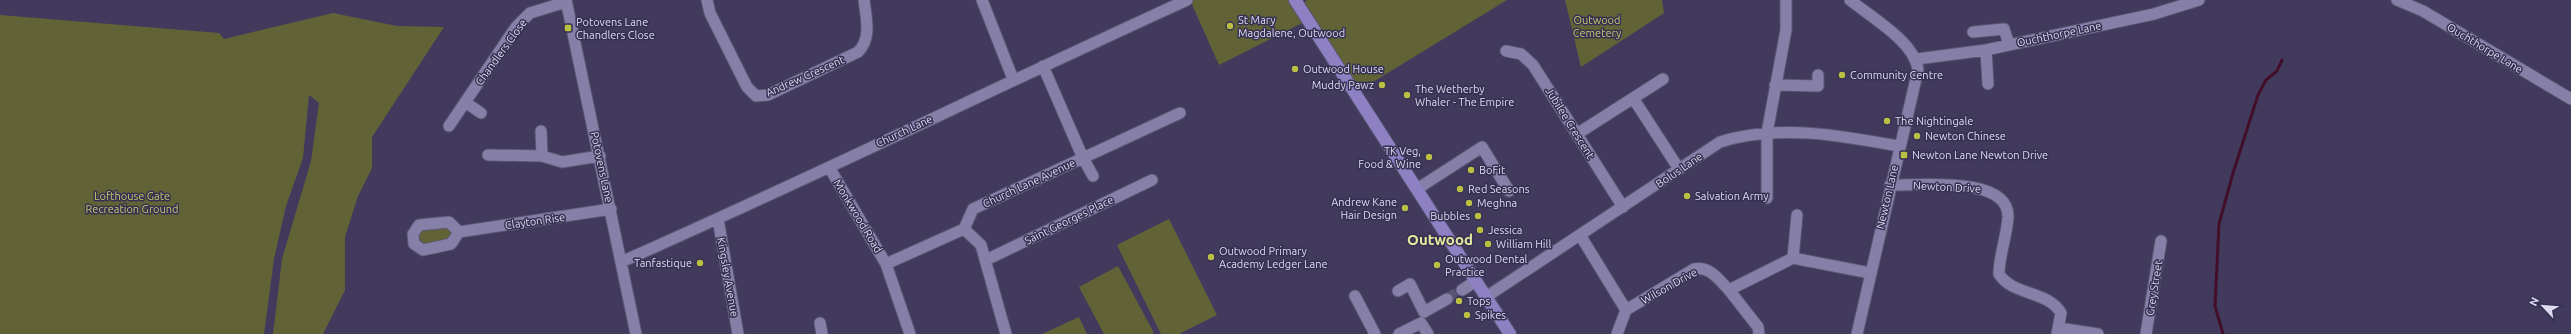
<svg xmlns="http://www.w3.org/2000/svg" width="2571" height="334" font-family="Ubuntu,sans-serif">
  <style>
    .green { fill: #616337 }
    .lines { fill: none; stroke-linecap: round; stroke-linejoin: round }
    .stream { stroke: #430e2a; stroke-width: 3 }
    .minor-tunnel { stroke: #595273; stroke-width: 11; stroke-dasharray: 11 5.5; stroke-linecap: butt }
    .minor-casing { stroke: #5b5573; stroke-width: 13 }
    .major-casing { stroke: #5b5573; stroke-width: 14 }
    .minor { stroke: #8680a8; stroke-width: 11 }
    .major { stroke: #8d81c4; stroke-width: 12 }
    .poi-dot { fill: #bbc044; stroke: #363052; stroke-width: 1.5 }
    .labels { text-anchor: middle; stroke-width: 3; stroke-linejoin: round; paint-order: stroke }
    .poi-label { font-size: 11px; fill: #dedbf1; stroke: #363052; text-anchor: start }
    .park-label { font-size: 11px; fill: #c5ca6d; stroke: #363052 }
    .street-label { font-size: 11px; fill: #dedbf1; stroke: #363052 }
    .district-label { font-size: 15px; font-weight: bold; fill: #e6eb9d; stroke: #363052 }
  </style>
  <rect width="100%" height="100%" fill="#413a5d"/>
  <path class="green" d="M1190 0H1295L1299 5 1308 0H1507L1355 93 1308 20 1219 65Z
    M1565 0H1662L1664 13 1581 67Z
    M333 13 397 26 444 27 372 137V168L358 196 345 237V290L323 334H273L282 259 311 161 319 103 309 95 303 158 286 206 274 259 264 334H0V15L219 33 224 39Z
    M1169 219 1217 315 1179 334H1161L1117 245Z
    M449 222 459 232 451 244H414L419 225Z
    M1118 266 1154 333 1152 334H1104L1079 287Z
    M1079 317 1087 334H1042Z"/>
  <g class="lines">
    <path class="stream" d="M2223 334 2215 306 2219 224 2233 173 2258 95 2266 80 2277 71 2282 60"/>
    <path class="minor-tunnel" d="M1447 299 1462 290"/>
    <g class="minor-casing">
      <path id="minor" d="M566 0 636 334
        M707 0 710 13 747 87 756 96 768 95 858 52C872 38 866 18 864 0
        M982 0 1013 79
        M1850 0C1871 17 1915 42 1918 70L1857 334
        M2397 0 2423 11 2571 99
        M1973 32 2004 29 2009 44
        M1986 50 1988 84
        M1506 51 1521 54 1533 65 1623 207
        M1917 59 1986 50 2154 14 2199 0
        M1043 66 1083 158 1093 176
        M1775 85 1818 86V75
        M1633 98 1679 169
        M465 102 481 113
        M449 126 516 27 530 13 566 2
        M1577 134 1663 79
        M488 155 542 156 541 131
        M542 156 562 162 600 156
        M829 167 886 264 910 334
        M1890 185C1918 186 2009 175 2008 217 2007 236 1999 255 1999 274 2013 296 2047 290 2061 313L2057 334
        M1417 189 1482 147 1509 191
        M1767 198V133L1786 30V0
        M718 219 738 334
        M964 229 973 209 1180 113
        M964 229 981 245 1006 334
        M459 232 449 222 419 225 413 234 414 244 423 250 451 244 459 232 611 209
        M1580 235 1626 310
        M1793 258 1870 273
        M986 260 1152 180
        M621 262C812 178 998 86 1187 0
        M886 264 964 229
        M1462 290 1476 281
        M1729 290 1758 327 1759 334
        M1398 291 1410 284 1424 312 1447 299
        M1355 296 1375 334
        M1486 297 1720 142C1778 124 1839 135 1898 146
        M820 323 822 334
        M2059 328 2098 334
        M1399 334 1421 323 1428 334
        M1617 334 1626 310 1694 269C1710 266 1718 279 1729 290L1793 258 1797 215
        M2146 334 2161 241"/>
    </g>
    <g class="major-casing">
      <path id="major" d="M1295 0 1510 334"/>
    </g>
    <use href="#minor" class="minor"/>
    <use href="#major" class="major"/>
  </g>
  <g class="poi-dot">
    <circle cx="1230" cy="26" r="4"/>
    <rect x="564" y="24" width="8" height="8" rx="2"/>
    <circle cx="1295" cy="69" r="4"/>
    <circle cx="1842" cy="75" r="4"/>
    <circle cx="1382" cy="85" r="4"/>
    <circle cx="1407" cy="95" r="4"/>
    <circle cx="1887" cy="121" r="4"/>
    <circle cx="1917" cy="136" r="4"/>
    <rect x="1900" y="151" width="8" height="8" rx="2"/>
    <circle cx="1429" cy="157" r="4"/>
    <circle cx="1471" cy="170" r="4"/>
    <circle cx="1460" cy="189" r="4"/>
    <circle cx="1687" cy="196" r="4"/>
    <circle cx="1469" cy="203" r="4"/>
    <circle cx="1405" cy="208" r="4"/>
    <circle cx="1478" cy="216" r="4"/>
    <circle cx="1480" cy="230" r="4"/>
    <circle cx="1488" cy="244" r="4"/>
    <circle cx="1211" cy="257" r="4"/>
    <circle cx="700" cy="263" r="4"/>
    <circle cx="1437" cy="265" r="4"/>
    <circle cx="1459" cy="301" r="4"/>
    <circle cx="1467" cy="315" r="4"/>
  </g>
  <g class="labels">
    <g class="poi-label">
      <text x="1238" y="24">St Mary<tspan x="1238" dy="13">Magdalene, Outwood</tspan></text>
      <text x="576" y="26">Potovens Lane<tspan x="576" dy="13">Chandlers Close</tspan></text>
      <text x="1303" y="73">Outwood House</text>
      <text x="1850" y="79">Community Centre</text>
      <text x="1374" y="89" text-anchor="end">Muddy Pawz</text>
      <text x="1415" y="93">The Wetherby<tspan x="1415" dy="13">Whaler - The Empire</tspan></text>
      <text x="1895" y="125">The Nightingale</text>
      <text x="1925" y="140">Newton Chinese</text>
      <text x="1421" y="155" text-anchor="end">TK Veg,<tspan x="1421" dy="13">Food &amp; Wine</tspan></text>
      <text x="1912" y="159">Newton Lane Newton Drive</text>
      <text x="1479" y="174">BoFit</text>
      <text x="1468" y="193">Red Seasons</text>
      <text x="1695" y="200">Salvation Army</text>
      <text x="1397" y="206" text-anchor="end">Andrew Kane<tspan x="1397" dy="13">Hair Design</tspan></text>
      <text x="1477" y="207">Meghna</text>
      <text x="1470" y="220" text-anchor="end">Bubbles</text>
      <text x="1488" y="234">Jessica</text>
      <text x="1496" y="248">William Hill</text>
      <text x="1219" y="255">Outwood Primary<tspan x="1219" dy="13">Academy Ledger Lane</tspan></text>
      <text x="1445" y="263">Outwood Dental<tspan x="1445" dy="13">Practice</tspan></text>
      <text x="692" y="267" text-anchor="end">Tanfastique</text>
      <text x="1467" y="305">Tops</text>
      <text x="1475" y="319">Spikes</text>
    </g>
    <g class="park-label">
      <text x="1597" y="24">Outwood<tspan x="1597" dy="13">Cemetery</tspan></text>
      <text x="132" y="200">Lofthouse Gate<tspan x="132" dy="13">Recreation Ground</tspan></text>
    </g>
    <g class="street-label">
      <text transform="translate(2059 34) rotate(-12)" y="4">Ouchthorpe Lane</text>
      <text transform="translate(2485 48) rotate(31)" y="4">Ouchthorpe Lane</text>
      <text transform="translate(501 52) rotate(-54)" y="4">Chandlers Close</text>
      <text transform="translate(805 76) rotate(-24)" y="4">Andrew Crescent</text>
      <text transform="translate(1570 123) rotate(58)" y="4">Jubilee Crescent</text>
      <text transform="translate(904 131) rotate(-25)" y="4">Church Lane</text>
      <text transform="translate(602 167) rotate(78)" y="4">Potovens Lane</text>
      <text transform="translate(1679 170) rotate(-34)" y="4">Bolus Lane</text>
      <text transform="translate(1029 183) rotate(-25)" y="4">Church Lane Avenue</text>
      <text transform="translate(1947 187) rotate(3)" y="4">Newton Drive</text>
      <text transform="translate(1887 197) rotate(-77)" y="4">Newton Lane</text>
      <text transform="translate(858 216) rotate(59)" y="4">Monkwood Road</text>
      <text transform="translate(1069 220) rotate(-26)" y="4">Saint Georges Place</text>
      <text transform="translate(535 221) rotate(-8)" y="4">Clayton Rise</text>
      <text transform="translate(728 277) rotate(80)" y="4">Kingsley Avenue</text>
      <text transform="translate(1669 286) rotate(-29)" y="4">Wilson Drive</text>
      <text transform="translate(2154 288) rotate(-81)" y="4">Grey Street</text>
    </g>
    <g class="district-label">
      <text x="1440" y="245">Outwood</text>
    </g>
  </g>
  <g transform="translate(2543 306) rotate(296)" stroke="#363052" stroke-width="3" paint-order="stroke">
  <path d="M0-3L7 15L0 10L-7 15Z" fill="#dedbf1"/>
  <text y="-6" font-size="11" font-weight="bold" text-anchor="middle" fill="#dedbf1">N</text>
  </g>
</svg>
